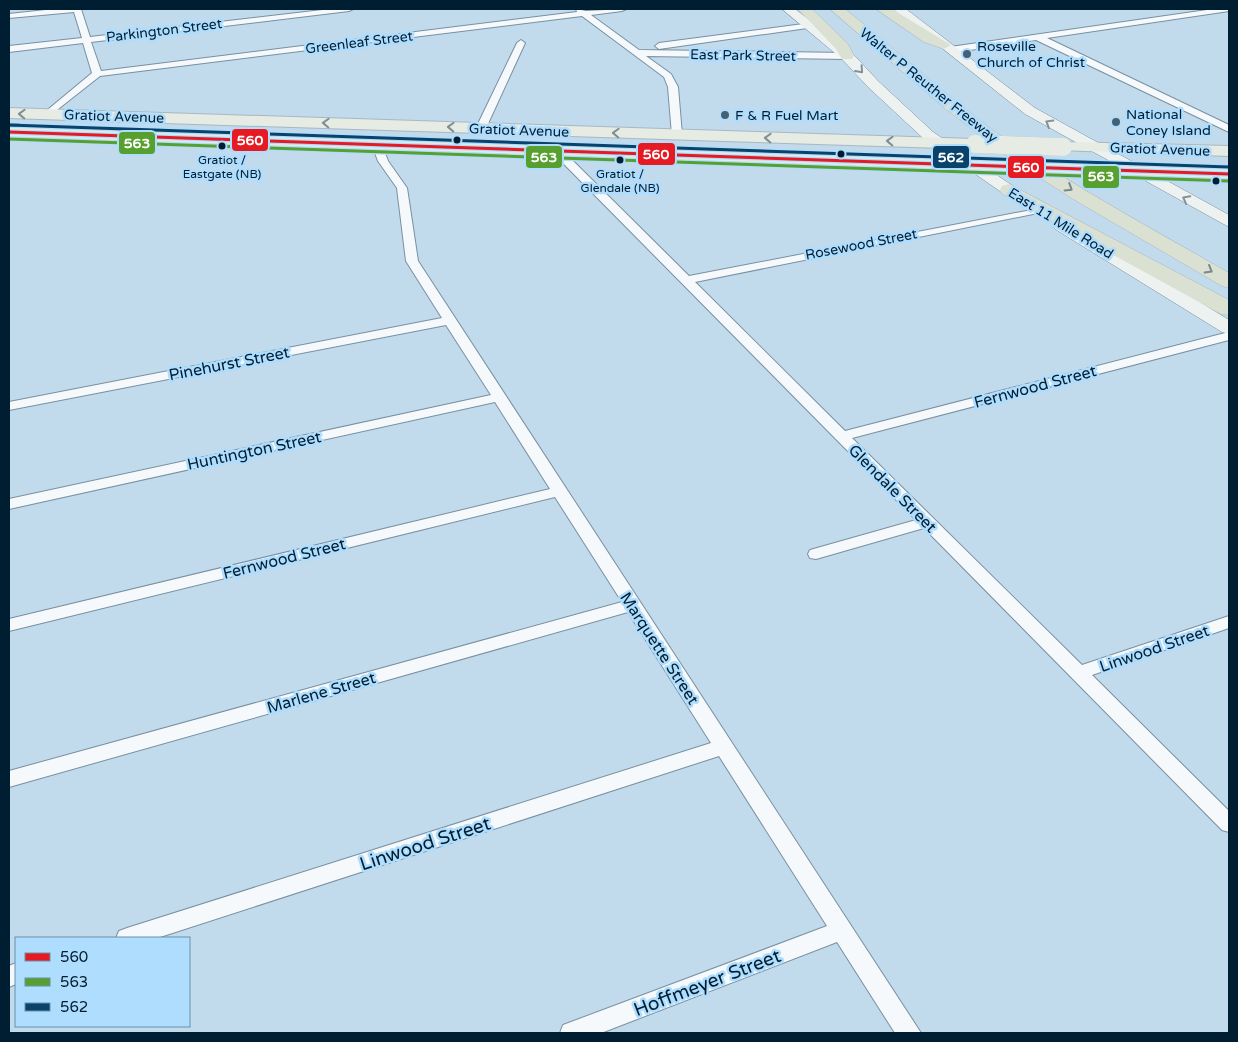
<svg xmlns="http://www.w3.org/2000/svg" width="1238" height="1042" font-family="'Varela Round',sans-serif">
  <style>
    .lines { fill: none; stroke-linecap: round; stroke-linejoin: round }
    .minor-casing { stroke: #7990a0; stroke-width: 2 }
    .secondary-casing { stroke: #7990a0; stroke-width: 1 }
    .primary-casing { stroke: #a8b8c3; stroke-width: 2 }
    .motorway-casing { stroke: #a8b8c3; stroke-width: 1 }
    .minor { fill: #f6f9fc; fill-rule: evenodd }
    .secondary { fill: #edf2f0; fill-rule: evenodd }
    .primary { fill: #e6ebe4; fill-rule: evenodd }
    .motorway { fill: #dae1d3; fill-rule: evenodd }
    .primary-bridge-casing { stroke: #a8b8c3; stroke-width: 18; stroke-linecap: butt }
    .primary-bridge { stroke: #e6ebe4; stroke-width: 18 }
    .bus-1-casing { stroke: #afddfe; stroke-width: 5.5 }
    .bus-2-casing { stroke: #afddfe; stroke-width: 5.5 }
    .bus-3-far1-casing { stroke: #afddfe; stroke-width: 4.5 }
    .bus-3-casing { stroke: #afddfe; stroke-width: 5.5 }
    .bus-1 { stroke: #e51a23; stroke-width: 3 }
    .bus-2 { stroke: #57a02f; stroke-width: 3 }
    .bus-3-far1 { stroke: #09426a; stroke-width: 2.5 }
    .bus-3 { stroke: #09426a; stroke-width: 3 }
    .oneway { stroke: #82939a }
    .oneway2 { stroke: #7e8f94 }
    .oneway3 { stroke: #78898b }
    .poi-dot { fill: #446073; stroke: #afddfe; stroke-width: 2 }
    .bus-dot { fill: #001e32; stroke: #afddfe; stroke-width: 2 }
    .labels { text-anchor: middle; stroke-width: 5; stroke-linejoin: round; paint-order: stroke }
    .far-bus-label { font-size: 12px; fill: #001e32; stroke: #afddfe }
    .far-street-label { font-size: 14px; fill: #001e32; stroke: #afddfe }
    .far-poi-label { font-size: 14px; fill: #001e32; stroke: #afddfe; text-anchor: start }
    .street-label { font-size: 16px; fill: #001e32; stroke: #afddfe }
    .near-street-label { font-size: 19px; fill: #001e32; stroke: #afddfe }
    .line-badge { stroke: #afddfe; stroke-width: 2 }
    .badge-label { font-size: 14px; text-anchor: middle; font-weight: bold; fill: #fff }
  </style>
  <rect width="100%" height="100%" fill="#c1daec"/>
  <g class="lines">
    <g class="minor-casing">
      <path id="minor" d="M55 9H81L90 37 331 9H353L349 11 91 42 101 71 577 12 576 9 586 11 626 9 622 11 591 15 639 50 847 53 851 56 847 59 646 56 671 74 678 87 682 135 677 138 672 135 668 87 664 77 582 16 100 76 48 117 45 116V112L92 73 83 43 9 52V46L82 38 74 12 9 18V14Z
        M1214 9H1229V11L1047 38 1229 125V132L1036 40 950 53 946 50 950 47Z
        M811 23H814V27L659 49 655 46 659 43Z
        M521 40 525 43 486 128 478 130 476 128 517 43Z
        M377 142 382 145 388 161 407 188 418 261 921 1033H895L837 942 601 1033H560L563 1025 827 926 719 756 157 938H116L119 931 127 928 711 743 628 612 9 787V771L622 602 555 497 9 631V619L550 489 495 402 9 509V499L491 395 446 325 9 410V402L442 318 406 261 397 188 378 161 372 145Z
        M557 148 561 149 689 276 1042 208V212L1038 213 695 282 845 431 1229 332V340L852 438 1082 665 1229 616V628L1092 675 1229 811V832L1222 830 924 528 816 559 810 558 808 554 810 550 916 520 553 153V149Z
        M16 963V984L9 987V966Z"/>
    </g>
    <g class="secondary-casing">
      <path id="secondary" d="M782 9H795L852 53 878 81 933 132 1035 201 1037 204 1035 207H1023L923 138 868 87 842 59Z
        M893 9H906L1035 108 1229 215V227L1025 114Z
        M1061 220 1067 221 1229 320V334L1222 332 1055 229 1053 225 1055 221Z"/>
    </g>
    <g class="primary-casing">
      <path id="primary" d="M9 108 975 139 983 144 975 149 9 118Z
        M9 127 1006 161 1012 162 1014 166 1012 170 1006 171 9 137Z
        M1063 142 1229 146V156L1057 150 1055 147 1057 144Z
        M1101 165 1229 169V179L1095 174 1092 170 1095 166Z"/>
    </g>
    <g class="motorway-casing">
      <path id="motorway" d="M798 9H812L848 44 854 56 852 59H842L836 49Z
        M830 9H845C896 50 945 95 998 134 1072 186 1151 228 1229 273V288L1222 286 1073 199 1014 161 947 110Z
        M876 9H892L951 45 944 49 924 42Z
        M1009 184 1229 300V315L1221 314 1002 194 1000 190 1002 186Z"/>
    </g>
    <use href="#minor" class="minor"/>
    <use href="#secondary" class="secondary"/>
    <use href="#primary" class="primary"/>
    <use href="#motorway" class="motorway"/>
    <g class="primary-bridge-casing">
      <path id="primary-bridge" d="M975 144 1063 147
        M1006 166 1101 170"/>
    </g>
    <use href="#primary-bridge" class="primary-bridge"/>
    <g class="bus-1-casing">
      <path id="bus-1" d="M9 132 1229 174"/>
    </g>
    <g class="bus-2-casing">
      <path id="bus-2" d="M9 139 1229 181"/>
    </g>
    <g class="bus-3-far1-casing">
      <path id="bus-3-far1" d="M9 125H19"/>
    </g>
    <g class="bus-3-casing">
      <path id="bus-3" d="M9 125 1229 167"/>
    </g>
    <use href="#bus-1" class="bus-1"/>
    <use href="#bus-2" class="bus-2"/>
    <use href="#bus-3-far1" class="bus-3-far1"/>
    <use href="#bus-3" class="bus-3"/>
  </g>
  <defs><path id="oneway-chevron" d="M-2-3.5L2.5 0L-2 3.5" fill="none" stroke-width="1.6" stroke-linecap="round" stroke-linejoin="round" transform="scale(1.25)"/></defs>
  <g class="oneway">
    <use href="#oneway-chevron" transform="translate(860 70) rotate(48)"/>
    <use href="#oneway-chevron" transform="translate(1049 123) rotate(-149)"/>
    <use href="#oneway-chevron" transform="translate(1186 199) rotate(-152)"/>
  </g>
  <g class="oneway2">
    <use href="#oneway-chevron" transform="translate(22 114) rotate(-178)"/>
    <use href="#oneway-chevron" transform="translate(326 123) rotate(-178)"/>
    <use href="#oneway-chevron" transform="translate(451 127) rotate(-178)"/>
    <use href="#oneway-chevron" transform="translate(616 133) rotate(-178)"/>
    <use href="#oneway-chevron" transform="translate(768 138) rotate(-178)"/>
    <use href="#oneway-chevron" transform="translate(890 141) rotate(-178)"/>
  </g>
  <g class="oneway3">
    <use href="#oneway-chevron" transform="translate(1069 188) rotate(32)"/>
    <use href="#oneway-chevron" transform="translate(1209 270) rotate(30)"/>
  </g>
  <g class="poi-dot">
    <circle cx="967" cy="54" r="5"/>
    <circle cx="725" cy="115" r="5"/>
    <circle cx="1116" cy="122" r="5"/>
  </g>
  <g class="bus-dot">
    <circle cx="457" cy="140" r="4.5"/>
    <circle cx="222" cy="146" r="4.5"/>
    <circle cx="841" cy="154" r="4.5"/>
    <circle cx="620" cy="160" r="4.5"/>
    <circle cx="1216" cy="181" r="4.5"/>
  </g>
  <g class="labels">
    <g class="far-bus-label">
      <text x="222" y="164">Gratiot /<tspan x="222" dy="14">Eastgate (NB)</tspan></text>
      <text x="620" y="178">Gratiot /<tspan x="620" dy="14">Glendale (NB)</tspan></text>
    </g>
    <g class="far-street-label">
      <text transform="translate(164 30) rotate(-7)" y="5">Parkington Street</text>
      <text transform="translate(359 42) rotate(-7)" y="5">Greenleaf Street</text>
      <text transform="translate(743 55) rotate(1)" y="5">East Park Street</text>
      <text transform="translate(929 85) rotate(39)" y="5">Walter P Reuther Freeway</text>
      <text transform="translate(114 116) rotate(2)" y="5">Gratiot Avenue</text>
      <text transform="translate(519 130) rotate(2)" y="5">Gratiot Avenue</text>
      <text transform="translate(1160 149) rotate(2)" y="5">Gratiot Avenue</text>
      <text transform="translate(1061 223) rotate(32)" y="5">East 11 Mile Road</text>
      <text transform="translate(861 244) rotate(-11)" y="5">Rosewood Street</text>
    </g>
    <g class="far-poi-label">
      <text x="977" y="51">Roseville<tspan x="977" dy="16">Church of Christ</tspan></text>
      <text x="1126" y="119">National<tspan x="1126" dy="16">Coney Island</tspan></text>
      <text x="735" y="120">F &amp; R Fuel Mart</text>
    </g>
    <g class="street-label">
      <text transform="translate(229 363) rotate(-11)" y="6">Pinehurst Street</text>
      <text transform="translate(1035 386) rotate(-15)" y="6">Fernwood Street</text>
      <text transform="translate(254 450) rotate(-12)" y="6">Huntington Street</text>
      <text transform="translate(893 488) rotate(45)" y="6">Glendale Street</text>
      <text transform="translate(284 558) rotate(-14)" y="6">Fernwood Street</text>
      <text transform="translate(660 648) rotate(57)" y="6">Marquette Street</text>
      <text transform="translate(1154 648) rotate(-19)" y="6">Linwood Street</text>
      <text transform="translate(321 692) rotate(-16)" y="6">Marlene Street</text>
    </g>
    <g class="near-street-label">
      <text transform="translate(425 843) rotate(-18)" y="7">Linwood Street</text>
      <text transform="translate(707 982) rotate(-21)" y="7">Hoffmeyer Street</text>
    </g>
  </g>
  <g class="line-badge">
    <rect x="231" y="128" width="38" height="24" rx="5" fill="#e51a23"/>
    <rect x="118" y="131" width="38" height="24" rx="5" fill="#57a02f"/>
    <rect x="637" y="142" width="39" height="24" rx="5" fill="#e51a23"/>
    <rect x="932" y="145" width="38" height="24" rx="5" fill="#09426a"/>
    <rect x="525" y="145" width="38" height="24" rx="5" fill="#57a02f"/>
    <rect x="1007" y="155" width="38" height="24" rx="5" fill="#e51a23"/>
    <rect x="1082" y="165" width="38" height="24" rx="5" fill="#57a02f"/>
  </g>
  <g class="badge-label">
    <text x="250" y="145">560</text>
    <text x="137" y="148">563</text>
    <text x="656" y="159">560</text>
    <text x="951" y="162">562</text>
    <text x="544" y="162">563</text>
    <text x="1026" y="172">560</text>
    <text x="1101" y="181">563</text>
  </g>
  <rect width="1238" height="1042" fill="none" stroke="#001e32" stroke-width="20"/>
  <rect x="15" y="937" width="175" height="90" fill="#afddfe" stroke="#6991ac"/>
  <rect x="25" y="953" width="25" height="8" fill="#e51a23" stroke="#6991ac"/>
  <text x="60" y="962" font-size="15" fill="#001e32">560</text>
  <rect x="25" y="978" width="25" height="8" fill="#57a02f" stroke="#6991ac"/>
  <text x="60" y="987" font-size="15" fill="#001e32">563</text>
  <rect x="25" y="1003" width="25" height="8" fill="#09426a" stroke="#6991ac"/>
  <text x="60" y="1012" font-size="15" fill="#001e32">562</text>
</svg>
